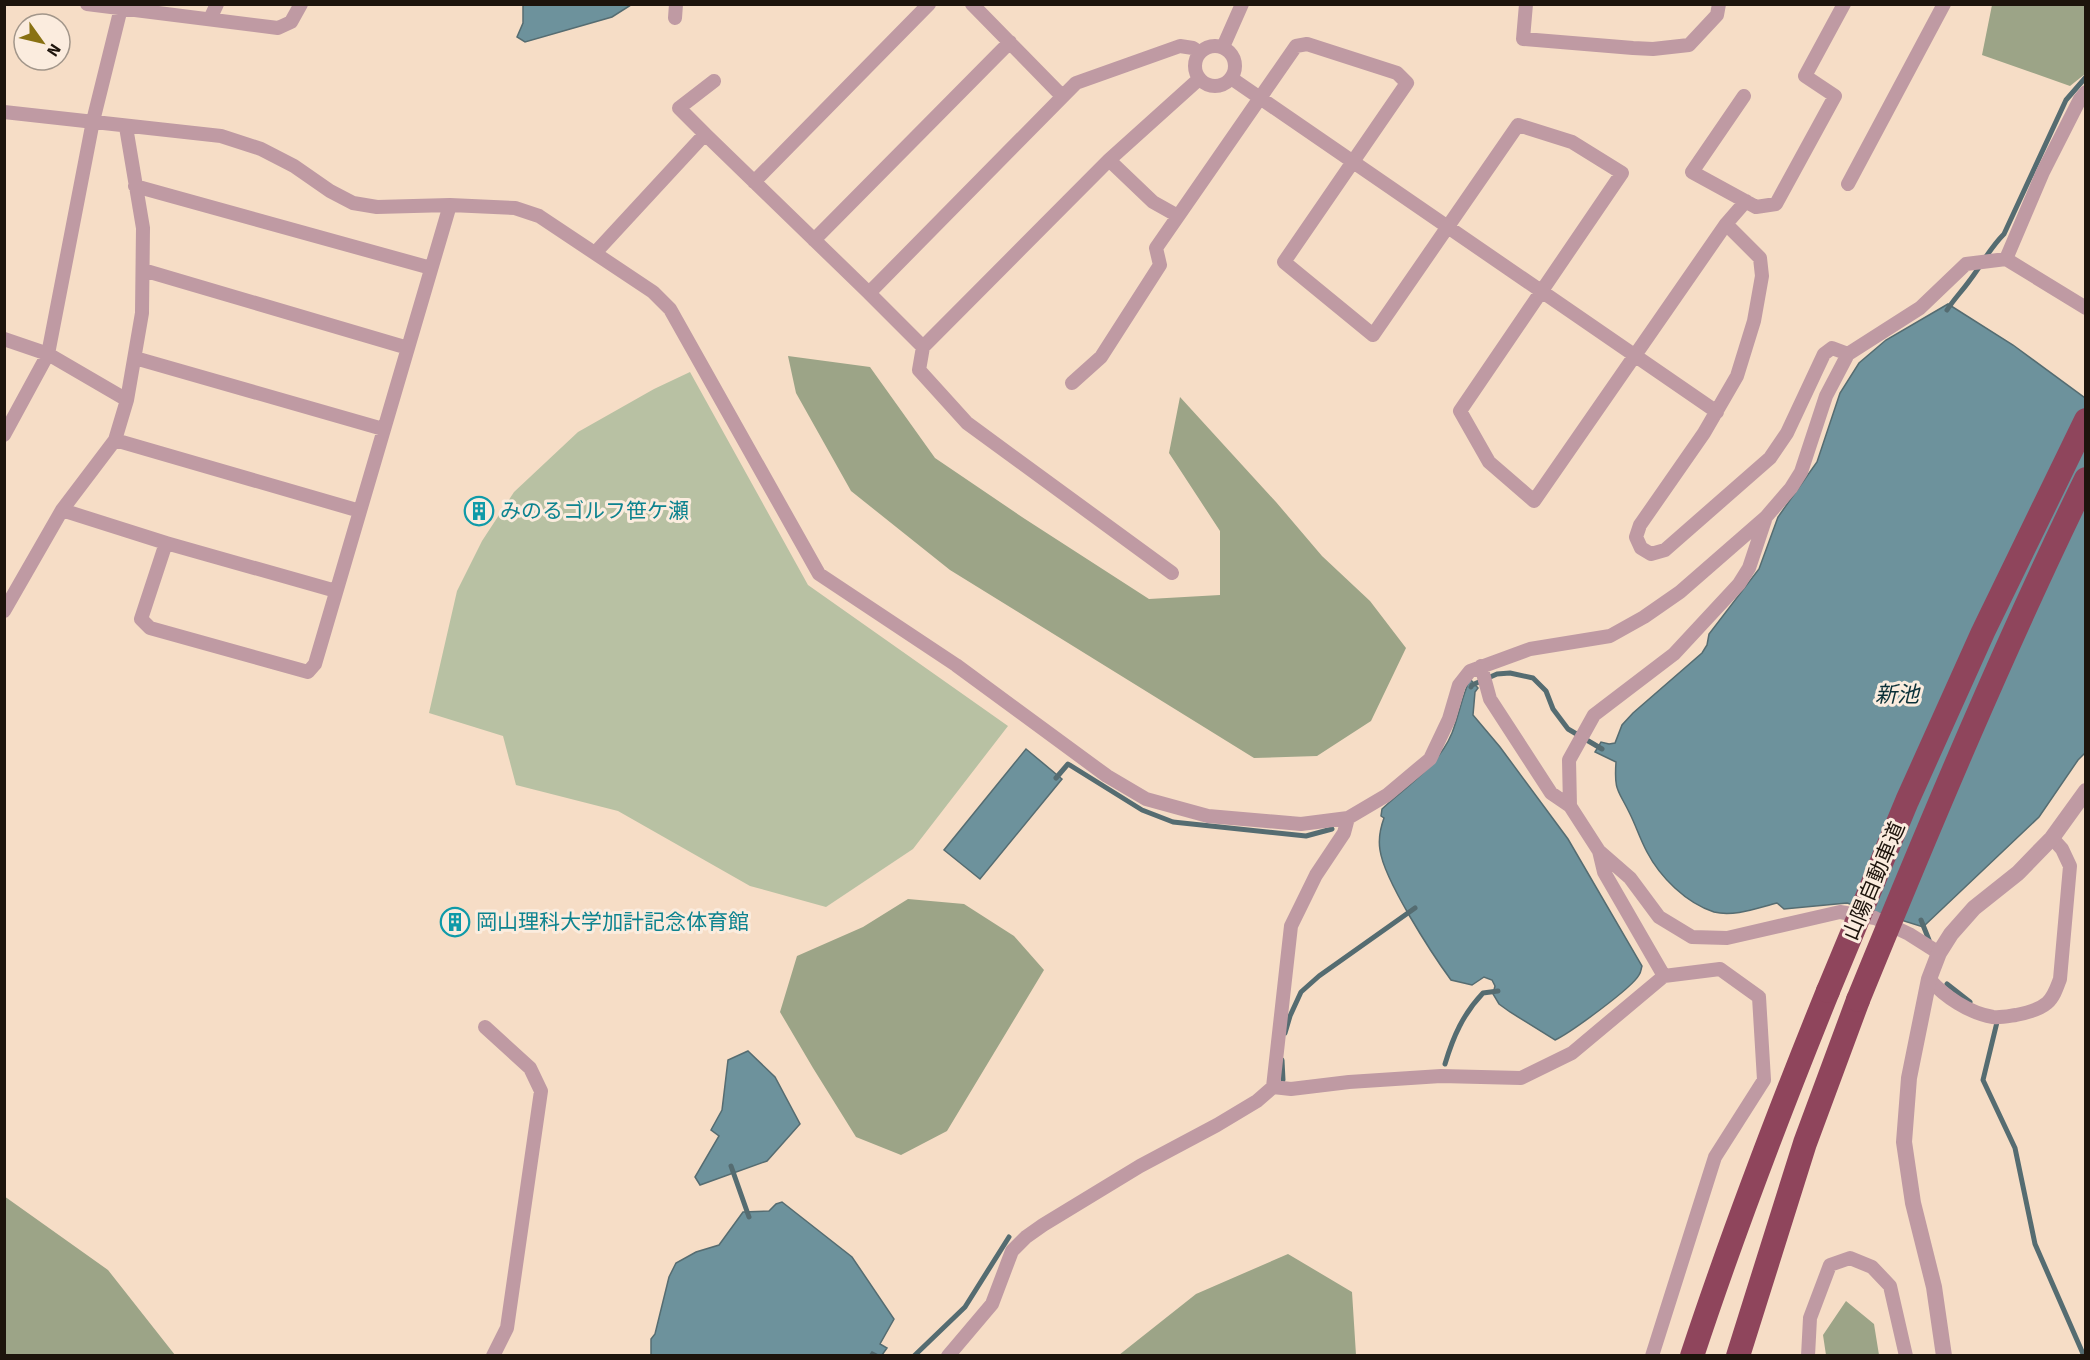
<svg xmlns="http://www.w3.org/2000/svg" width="2090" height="1360" font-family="Signika,'Noto Sans JP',sans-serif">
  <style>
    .green { fill: #b8c1a3 }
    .forest { fill: #9ca487 }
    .water { fill: #6d929c; stroke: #556c71; stroke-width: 1.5 }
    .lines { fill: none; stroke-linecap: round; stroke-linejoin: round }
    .stream { stroke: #556c71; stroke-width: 5 }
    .minor { stroke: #bf9aa3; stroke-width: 14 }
    .tertiary { stroke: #bf9aa3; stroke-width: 16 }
    .motorway { stroke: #8f455c; stroke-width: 24 }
    .motorway-bridge { stroke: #8f455c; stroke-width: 24 }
    .labels { text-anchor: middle; stroke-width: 6; stroke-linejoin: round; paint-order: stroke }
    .culture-label { font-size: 21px; fill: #0d838f; stroke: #fbecde; text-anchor: start }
    .street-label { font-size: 21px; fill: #1d140c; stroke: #fbecde }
    .water-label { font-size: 22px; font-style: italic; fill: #0a3038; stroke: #fbecde }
  </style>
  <rect width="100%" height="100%" fill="#f6ddc6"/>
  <path class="green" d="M690 372 808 585 1008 726 913 849 826 907 750 886 618 811 516 785 503 736 429 713 457 591 482 541 514 492 578 432 654 389Z"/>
  <path class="forest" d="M1992 5H2085V74L2070 86 1982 55Z
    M788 356 870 367 935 458 1025 519 1149 599 1220 595V531L1169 453 1180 397 1276 502 1322 556 1370 601 1406 648 1371 721 1317 756 1254 758 950 570 851 491 796 393Z
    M908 899 964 904 1014 936 1044 970 947 1131 901 1155 856 1137 813 1068 780 1012 797 956 863 927Z
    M4 1196 108 1270 175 1355H5Z
    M1288 1254 1352 1292 1356 1355H1119L1196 1294Z
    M1846 1301 1874 1324 1879 1355H1826L1823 1335Z"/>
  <path class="water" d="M523 5V4L631 5 612 17 525 42 517 37 523 23Z
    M1948 304 2013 345 2085 398V753L2078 760 2039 817 1923 927 1847 903 1784 909 1777 903C1757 908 1734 917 1714 912 1686 903 1660 877 1647 852 1640 839 1636 826 1630 814 1618 789 1614 792 1616 762L1595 752 1601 742 1609 744 1615 743 1622 725 1633 713 1702 653 1707 645 1709 634 1759 569 1778 517 1817 462 1840 393 1859 363 1886 340Z
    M1470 679 1478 688 1475 692 1473 715 1500 747 1568 839 1642 966C1641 969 1641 973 1639 975 1632 988 1570 1033 1555 1040L1510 1012 1499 1004 1493 994 1495 986 1492 980 1484 977 1472 985 1451 980C1432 954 1384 880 1380 850 1378 838 1380 829 1384 818L1381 816 1382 809C1407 786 1439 765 1452 733 1459 715 1462 696 1470 679Z
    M1026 749 1062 779 980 879 944 850Z
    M748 1051 775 1077 800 1124 767 1161 700 1185 695 1177 719 1136 711 1130 722 1110 728 1060Z
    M782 1202 852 1257 894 1319 880 1344 887 1348 882 1355H878L872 1352 869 1356 651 1355V1339L655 1334 669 1277 676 1263 696 1252 719 1245 743 1212 769 1211 776 1204Z"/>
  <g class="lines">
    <path class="stream" d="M1947 310C1954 299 1963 290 1970 280 1983 263 1989 249 2004 234L2066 100 2086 77
      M1471 687 1472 685 1497 674 1510 673 1533 678 1546 691 1553 709 1568 729 1602 749
      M1056 778 1068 764 1142 810 1173 822 1306 836 1332 829
      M1921 920 1929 940
      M1947 984 1970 1002
      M1998 1018 1983 1080 2015 1148 2035 1244 2084 1356
      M1285 1033 1290 1016 1301 992 1319 976 1415 908
      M1282 1060 1283 1080
      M1445 1064C1453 1037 1463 1014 1483 993L1498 991
      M731 1166 749 1217
      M914 1356 965 1307 1009 1237"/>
    <path class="minor" d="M87 4 278 28 291 22 301 4
      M972 4 1062 96
      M1526 4 1523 39 1633 48 1653 49 1689 45 1717 15 1719 4
      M675 18 676 4
      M210 19 217 4
      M1195 66a20 20 0 1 1 40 0a20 20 0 1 1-40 0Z
      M1223 47 1242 4
      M1231 78 1717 412
      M1744 96 1692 172 1756 207 1776 204 1835 96 1805 76 1844 4
      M4 112 221 136 261 149 294 166 330 191 353 203 377 207 450 205 515 208 539 216 653 292 670 309 819 574 956 665 1107 776 1146 799 1208 816 1301 824 1348 818 1387 795 1430 759 1449 719 1459 685 1470 671 1530 649 1610 636 1644 617 1680 592 1766 517 1791 488 1801 472 1826 396 1848 354 1920 308 1966 264 2006 259 2043 172 2080 99 2086 92
      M705 134 679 108 714 81
      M1109 160 1153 202 1178 216
      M754 182 929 4
      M1848 184 1944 4
      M135 186 431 268
      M1726 224 1760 258 1762 276 1754 321 1737 376 1704 433 1640 525 1636 537 1641 548 1651 554 1665 550 1770 458 1787 433 1824 354 1832 348 1848 354
      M814 240 1010 42
      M595 253 705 134 869 293 1076 83 1180 46 1193 48 1199 52
      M2006 259 2086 308
      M143 270 408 348
      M869 293 923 347 919 370 967 423 1172 573
      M4 339 48 354 127 400
      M923 347 1109 160 1199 79
      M135 358 383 429
      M1072 383 1101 357 1160 265 1156 248 1296 46 1307 44 1397 73 1407 83 1284 262 1373 335 1518 125 1572 142 1622 173 1460 411 1489 462 1534 501 1726 224 1746 201
      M4 435 48 354 93 121 122 4
      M115 440 360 511
      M62 510 166 543 336 591
      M1765 520 1749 568 1739 584 1674 654 1594 715 1569 760 1570 806 1599 851 1630 878 1659 917 1692 937 1727 938 1840 912 1875 918 1909 934 1939 953
      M166 543 141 619 150 628 308 672 315 664 450 205
      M4 611 62 510 115 440 127 400 142 313 143 228 126 127
      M1481 666 1490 699 1551 793 1570 806
      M1599 851 1604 872 1664 976
      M1929 979C1945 997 1969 1013 1993 1017 2000 1018 2009 1016 2016 1015 2026 1013 2039 1010 2047 1003 2054 997 2057 987 2060 979L2070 866 2062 849 2052 838
      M485 1027 530 1068 541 1091 507 1328 493 1356
      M1273 1087 1291 1089 1349 1082 1441 1076 1521 1078 1572 1053 1664 976 1720 969 1759 997 1764 1080 1715 1157 1652 1356
      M948 1356 992 1304 1012 1251 1026 1237 1043 1225 1140 1166 1217 1125 1257 1101 1273 1087 1291 926 1316 875 1344 833 1348 818
      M1808 1356 1810 1318 1830 1265 1850 1258 1872 1267 1890 1286 1906 1356"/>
    <path class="tertiary" d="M1944 1356 1934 1287 1913 1203 1904 1142 1909 1078 1929 979 1939 953 1951 934 1974 908 2018 873 2052 838 2086 791"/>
    <path class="motorway" d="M1692 1356C1733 1232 1779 1112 1828 991
      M1738 1356 1805 1143 1858 1000"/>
    <path class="motorway-bridge" d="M1828 991 1907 801 1983 632 2086 420
      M1858 1000C1930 824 2003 649 2086 479"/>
  </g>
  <defs>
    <g id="building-ring" transform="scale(1.5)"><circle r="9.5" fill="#fbecde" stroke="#0f9aa8" stroke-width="1.5"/><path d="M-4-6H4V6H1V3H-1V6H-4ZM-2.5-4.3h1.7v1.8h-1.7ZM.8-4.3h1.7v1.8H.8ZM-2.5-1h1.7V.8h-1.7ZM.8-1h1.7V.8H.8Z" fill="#0f9aa8"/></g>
  </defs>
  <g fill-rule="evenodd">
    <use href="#building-ring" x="479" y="511"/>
    <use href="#building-ring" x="455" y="922"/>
  </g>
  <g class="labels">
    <g class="culture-label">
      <text x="500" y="518">みのるゴルフ笹ケ瀬</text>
      <text x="476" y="929">岡山理科大学加計記念体育館</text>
    </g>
    <g class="street-label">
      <text transform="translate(1874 881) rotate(-67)" y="7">山陽自動車道</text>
    </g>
    <g class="water-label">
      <text x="1897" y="702">新池</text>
    </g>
  </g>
  <rect width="2090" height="1360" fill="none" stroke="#1d140c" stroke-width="12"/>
  <g transform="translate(42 42) rotate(124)"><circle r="28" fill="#fbecde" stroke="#a2968a" stroke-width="1.5"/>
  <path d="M0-4.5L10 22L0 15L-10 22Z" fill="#897112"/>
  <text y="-9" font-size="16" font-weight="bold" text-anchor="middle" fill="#1d140c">N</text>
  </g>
</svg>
